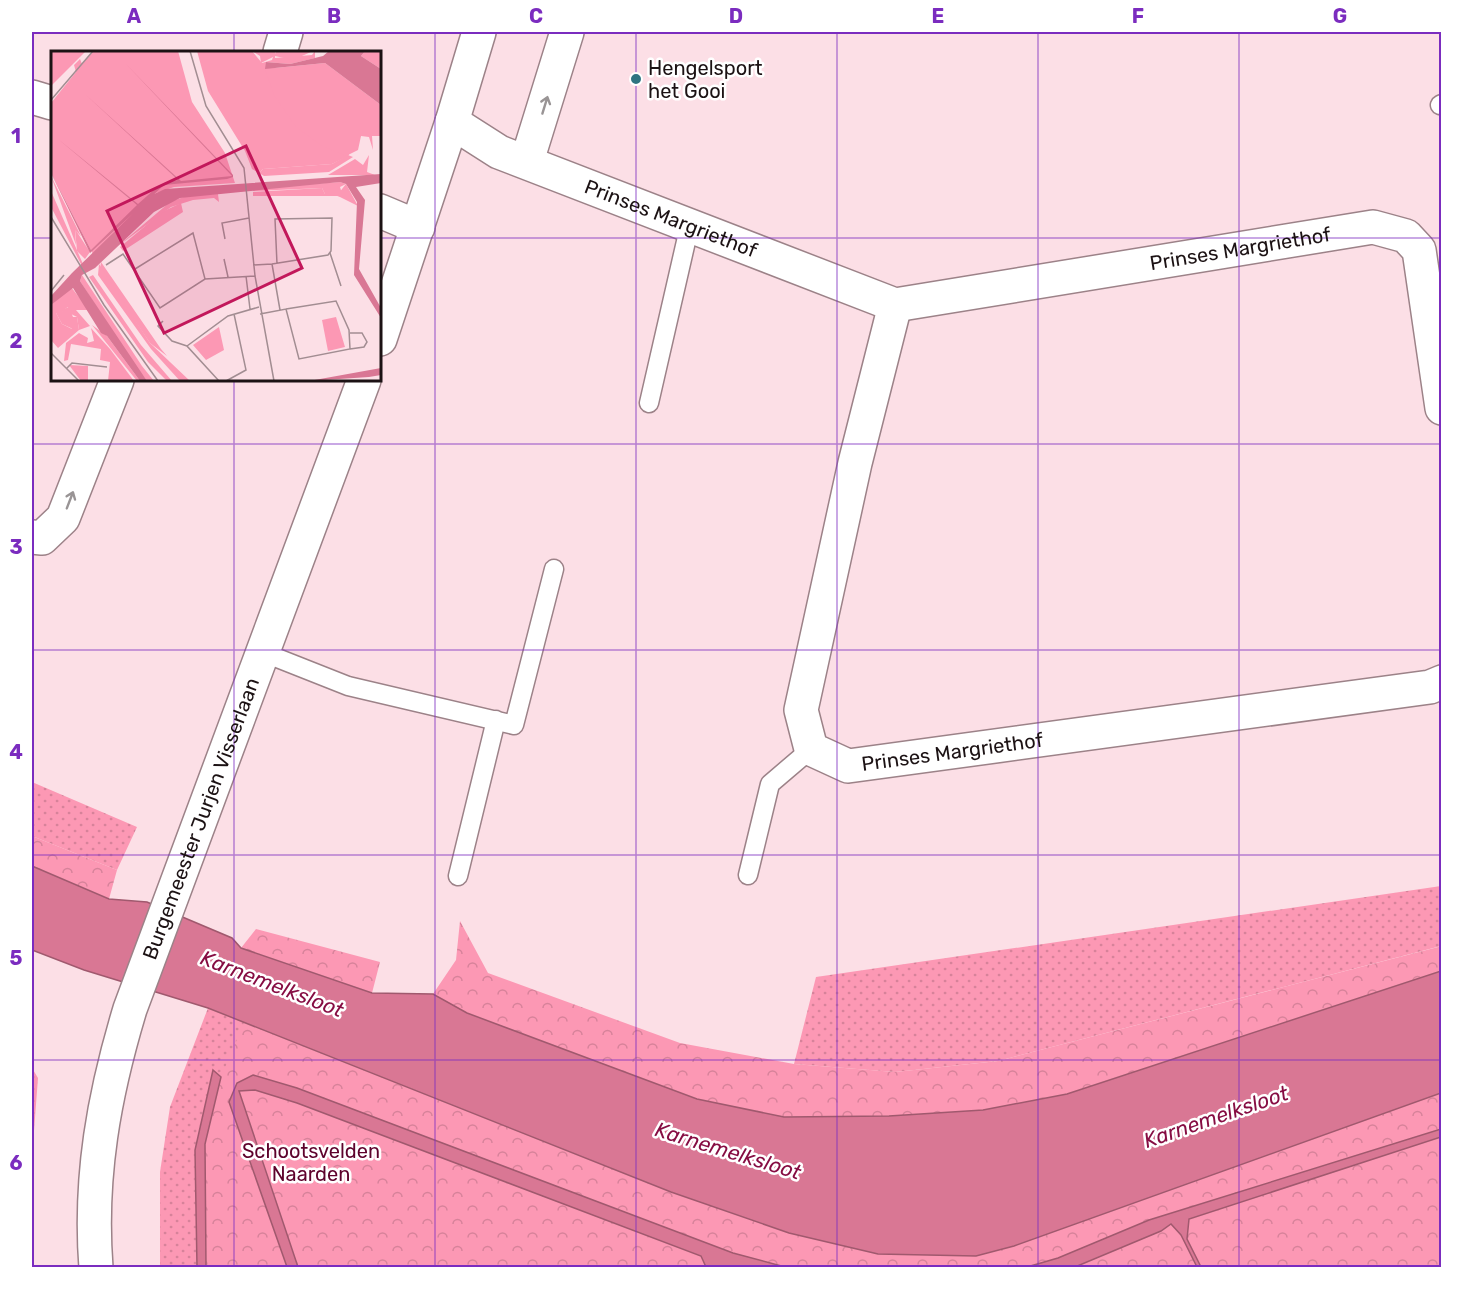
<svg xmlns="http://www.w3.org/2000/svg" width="1473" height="1299" font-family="Rubik,sans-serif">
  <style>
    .grass { fill: url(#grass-dots) }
    .forest { fill: url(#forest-crowns) }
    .water { fill: #d97794; stroke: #a0596e; stroke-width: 1.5 }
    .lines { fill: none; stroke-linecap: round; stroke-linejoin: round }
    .service-casing { stroke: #9c8288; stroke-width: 21 }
    .minor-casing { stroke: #9c8288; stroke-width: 36 }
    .tertiary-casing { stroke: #9c8288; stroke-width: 36 }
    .service { stroke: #fff; stroke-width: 18 }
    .minor { stroke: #fff; stroke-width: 33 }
    .tertiary { stroke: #fff; stroke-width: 33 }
    .oneway { stroke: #999495 }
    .grid { fill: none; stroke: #7b2cbf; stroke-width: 1.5; stroke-opacity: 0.55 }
    .poi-dot { fill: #2e7481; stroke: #fff; stroke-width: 2 }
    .labels { text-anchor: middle; stroke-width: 5; stroke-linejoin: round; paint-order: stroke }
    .poi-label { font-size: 20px; fill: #1c1214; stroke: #fff; text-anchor: start }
    .street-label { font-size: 20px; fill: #1c1214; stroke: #fff }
    .park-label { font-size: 20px; fill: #5e022c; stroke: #fff }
    .water-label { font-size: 21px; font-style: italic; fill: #860d43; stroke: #fff }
    .inset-road { fill: none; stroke: #a28d92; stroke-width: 1.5 }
    .view { fill: #c2185b; fill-opacity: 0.15; stroke: #c2185b; stroke-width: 3 }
    .inset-edge { fill: none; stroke: #1c1214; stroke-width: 3 }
    .neatline { fill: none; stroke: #7b2cbf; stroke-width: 2 }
    .grid-label { font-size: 20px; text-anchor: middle; font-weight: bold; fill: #7b2cbf }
  </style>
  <defs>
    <pattern id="grass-dots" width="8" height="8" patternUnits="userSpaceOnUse" patternTransform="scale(1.5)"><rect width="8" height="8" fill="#fc98b4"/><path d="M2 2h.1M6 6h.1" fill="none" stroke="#d7829a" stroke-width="1.8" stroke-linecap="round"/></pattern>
    <pattern id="forest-crowns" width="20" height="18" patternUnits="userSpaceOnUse" patternTransform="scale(1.5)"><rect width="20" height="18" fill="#fc98b4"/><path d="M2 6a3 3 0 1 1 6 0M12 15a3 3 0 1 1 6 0" fill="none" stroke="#d7829a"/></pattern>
  </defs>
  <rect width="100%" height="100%" fill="#fcdfe6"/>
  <path class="grass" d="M32 782 137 827 117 870 32 836Z
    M1441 886V946L998 1061 895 1072 794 1064 816 977Z
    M208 1008 671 1192 789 1233 1014 1246 1441 1093 1058 1258 785 1268H206L195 1150 197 1267 160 1268V1172L170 1107Z
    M32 1068 38 1078 32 1157Z"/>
  <path class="forest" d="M32 836 117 870 109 899 32 866Z
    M460 921 488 973 680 1043 794 1064 895 1072 998 1061 1442 946 1441 971 1067 1094 983 1110 889 1116 784 1117 697 1099 467 1013 433 994 456 960Z
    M256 929 380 962 372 993 241 948Z
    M244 1023 671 1192 789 1233 1014 1246 1441 1093V1267L206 1268 205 1144 221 1077Z"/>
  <path class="water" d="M32 866 109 899 147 902 232 938 241 948 372 993 433 994 467 1013 697 1099 784 1117 889 1116 983 1110 1067 1094 1441 971V1093L1014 1246 976 1256 878 1254 789 1233 671 1192 208 1008 84 970 32 950Z
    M213 1070 221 1077 205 1144 206 1267H197L195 1150Z
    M253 1075 297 1088 733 1253 785 1267H706L701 1256 297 1103 255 1090 239 1091 298 1267H287L229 1102 237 1083Z
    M1441 1129V1137L1189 1219 1187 1239 1201 1267H1197L1181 1235 1171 1224 1161 1231 1075 1267H1027L1058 1258 1149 1220Z"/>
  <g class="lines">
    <g class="service-casing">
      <path id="service" d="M1440 105 1442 104
        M649 403 690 224
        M262 652 348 686 514 725 554 569
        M748 875 770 784 811 749
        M458 876 496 720"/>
    </g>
    <g class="minor-casing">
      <g id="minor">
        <path d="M280 52 286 32"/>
        <path d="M32 97 52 103"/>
        <path id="s1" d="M452 122 499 152 895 305 1373 227 1406 236 1419 250 1442 408"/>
        <path d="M527 161 567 32"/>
        <path d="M380 211 418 227"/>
        <path id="s2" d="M895 305 855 463 801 710 811 749 848 766 1430 687 1442 682"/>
        <path d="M32 537 42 538 63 518 117 380"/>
      </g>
    </g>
    <g class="tertiary-casing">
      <g id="tertiary">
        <path d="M380 339 452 122 479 32"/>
        <path id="s3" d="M96 1268C89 1177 104 1095 130 1009L364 380"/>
      </g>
    </g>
    <use href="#service" class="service"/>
    <use href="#minor" class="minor"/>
    <use href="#tertiary" class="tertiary"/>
  </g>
  <defs><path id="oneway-shaft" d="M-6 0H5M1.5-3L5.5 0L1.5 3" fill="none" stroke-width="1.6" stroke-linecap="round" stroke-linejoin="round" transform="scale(1.5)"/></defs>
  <g class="oneway">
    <use href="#oneway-shaft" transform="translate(545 105) rotate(-73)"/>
    <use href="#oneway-shaft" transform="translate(70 500) rotate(-69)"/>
  </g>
  <path class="grid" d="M234 32V52M435 32V1268M636 32V1268M837 32V1268M1038 32V1268M1239 32V1268M32 238H52M380 238H1442M234 380V1268M32 444H1442M32 650H1442M32 855H1442M32 1060H1442"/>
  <circle class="poi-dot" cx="636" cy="79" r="6"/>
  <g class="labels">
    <g class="poi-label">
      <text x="648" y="75">Hengelsport<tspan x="648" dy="23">het Gooi</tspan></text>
    </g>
    <g class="street-label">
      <text dy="7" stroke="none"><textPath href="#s1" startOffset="240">Prinses Margriethof</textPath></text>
      <text dy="7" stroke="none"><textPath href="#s1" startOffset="830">Prinses Margriethof</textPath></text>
      <text dy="7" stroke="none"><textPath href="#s2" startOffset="602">Prinses Margriethof</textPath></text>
      <text dy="7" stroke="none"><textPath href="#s3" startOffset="466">Burgemeester Jurjen Visserlaan</textPath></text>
    </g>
    <g class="park-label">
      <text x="311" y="1158">Schootsvelden<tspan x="311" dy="23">Naarden</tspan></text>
    </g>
    <g class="water-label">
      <text transform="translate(272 984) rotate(21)" y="7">Karnemelksloot</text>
      <text transform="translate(1216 1117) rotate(-19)" y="7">Karnemelksloot</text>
      <text transform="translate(728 1151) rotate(17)" y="7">Karnemelksloot</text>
    </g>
  </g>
  <g transform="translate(51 51)">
    <rect width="330" height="330" fill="#fcdfe6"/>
    <path d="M0 0H35L0 35ZM146 0H201L211 12 221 9 224 0V7L261 4 264 0V7L239 13 215 11 313 80 297 105 281 113 212 118 208 122 201 118 194 100 157 40ZM0 125 30 185 24 179 25 194ZM295 133 307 155 287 145H202V141L253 138 271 137 274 143H287ZM0 140 32 213 31 215 0 156ZM130 152 132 161 72 200 69 196 111 161ZM50 211 110 298 116 305 99 292 49 218ZM18 256 22 266H26L28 279 7 297 0 289V262H5L11 273 21 278 10 259ZM168 276 173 299 155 309 142 294ZM18 314 37 315V330H30Z" fill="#fc98b4"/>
    <path d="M42 0H127L141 51 174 102 184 132 123 136 105 142 42 203 0 122V52L25 21 23 14 29 8 31 13ZM201 0H224L225 3V0H262L242 9 224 5 210 12 209 5ZM314 0H330V18L310 5ZM274 12 330 54V85H321L322 99 318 86 310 85 307 99 297 104 302 106 278 121 213 125 208 122 212 118 281 113 295 105 271 95 245 76 223 44 214 18ZM318 104 316 121 324 124H277L304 108 312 114ZM289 131 295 133 289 136 292 146 274 143 271 137 202 140V137ZM167 143 168 151 163 147 142 149 120 156 67 195 119 151 138 144ZM24 178 39 201 34 208 26 200ZM48 213 99 292 139 330H129L100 298 47 224ZM31 224 91 315 103 330H96L83 314 29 230ZM42 224 90 294 121 330H116L97 311 38 226ZM20 236 38 259H25L39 275 28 279 26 266 18 262 17 256 11 260 24 273 22 278 11 273 5 262H0V254ZM285 266 294 296 277 300 271 269ZM41 274 56 285 89 330H86ZM40 277 59 298 83 330H57L59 311 49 309 50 298 20 293 17 309 13 310 15 292 28 282 37 287 36 292 43 290Z" fill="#fc98b4"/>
    <path d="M278 0H314L310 5 330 18V54L274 12 214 18 215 11 239 13 272 5ZM75 13 182 124V126L176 128 113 134 39 202 0 122 40 199 86 154 7 88 87 153 105 137 113 132 127 129 35 44 130 130 181 125ZM330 123V132L305 136 314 149 308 218 330 257V267L303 224 306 151 295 133 289 131 129 147 103 161 44 217 31 224 29 230 96 330H89L56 285 50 282 22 237 0 254V245L21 222 101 144 114 138ZM330 317V324L318 326 258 330Z" fill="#d97794"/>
    <path class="inset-road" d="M139 0 155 55 193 117 204 225 223 330M0 49 42 0M0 166 53 254 107 330M174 188 171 172 198 167M279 202 290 235M173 208 177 226M221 213 229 259M55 214 72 203 109 257 154 228 204 225M202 214 221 213 277 204 280 200 281 167 224 168 226 213M84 218 142 182 154 228M195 225 199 258M0 240 13 224M209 263 235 258 248 308 299 298 298 279 285 250 235 258M112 270 107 275 121 290 136 295M299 282H311L316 291 313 296 299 298M0 302 28 330M16 317 21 312 56 316M168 330 136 295 177 265 208 256M175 330 195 319 183 263"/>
    <path class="view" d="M195 95 251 217 113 282 56 160Z"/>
    <rect width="330" height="330" class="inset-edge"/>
  </g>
  <rect width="1473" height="1299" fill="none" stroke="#ffffff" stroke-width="66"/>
  <rect x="33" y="33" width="1407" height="1233" class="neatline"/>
  <g class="grid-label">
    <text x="134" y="23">A</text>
    <text x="334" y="23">B</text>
    <text x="536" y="23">C</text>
    <text x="736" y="23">D</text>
    <text x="938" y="23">E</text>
    <text x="1138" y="23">F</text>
    <text x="1340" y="23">G</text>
    <text x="16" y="143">1</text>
    <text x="16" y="348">2</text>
    <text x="16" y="554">3</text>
    <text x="16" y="759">4</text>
    <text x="16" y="965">5</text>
    <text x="16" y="1170">6</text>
  </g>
</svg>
